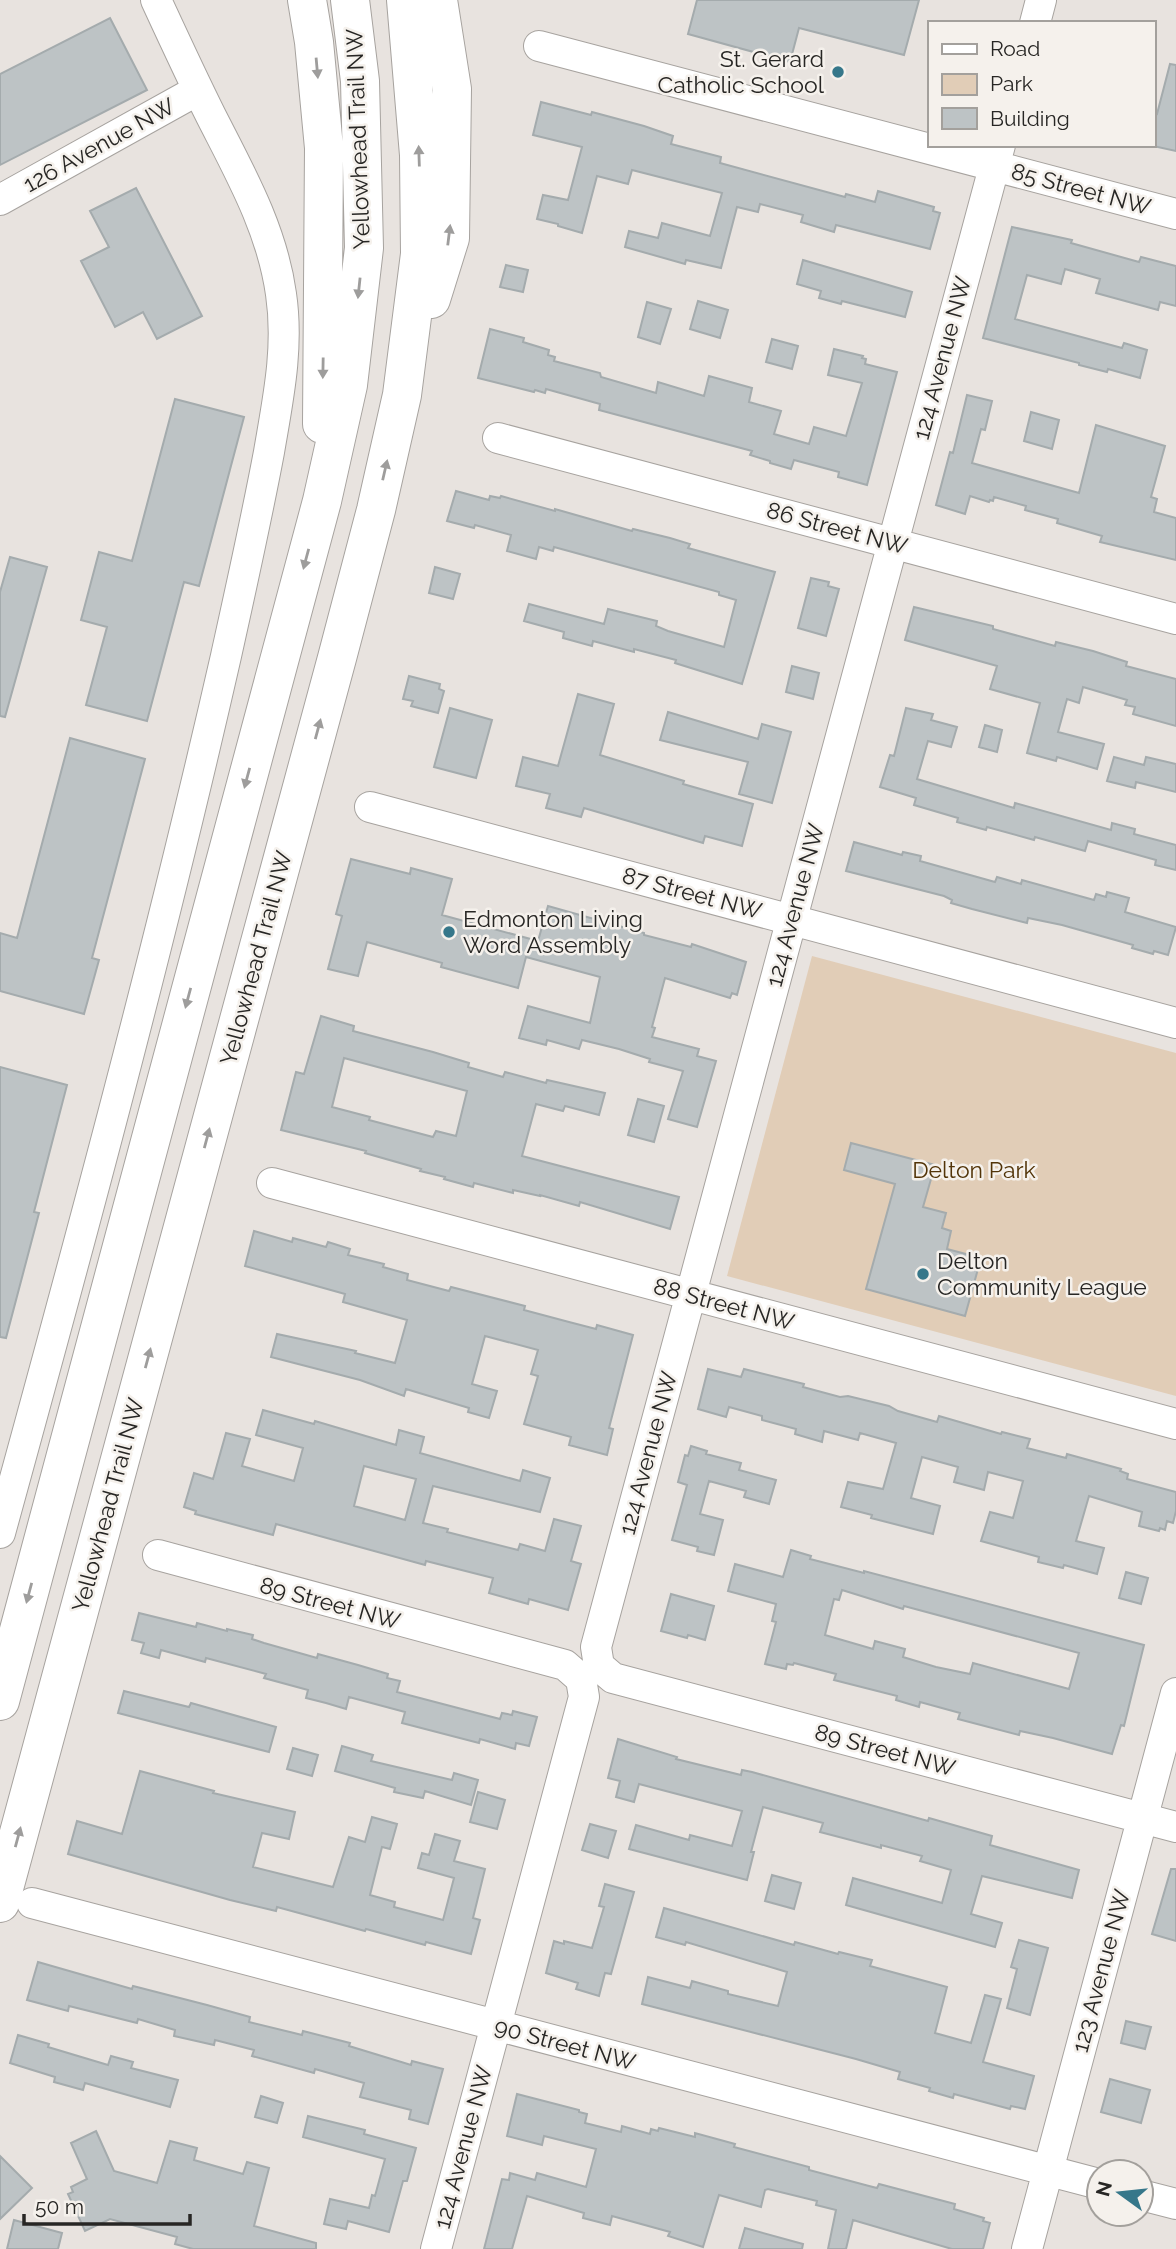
<svg xmlns="http://www.w3.org/2000/svg" width="1176" height="2249" font-family="Raleway,sans-serif">
  <style>
    .green { fill: #e1cdb7 }
    .building { fill: #bdc3c5; stroke: #a4abad; stroke-width: 2; fill-rule: evenodd }
    .lines { fill: none; stroke-linecap: round; stroke-linejoin: round }
    .minor-casing { stroke: #a7a39f; stroke-width: 32 }
    .highway-casing { stroke: #a7a39f; stroke-width: 40 }
    .minor { stroke: #fff; stroke-width: 30 }
    .highway { stroke: #fff; stroke-width: 38 }
    .oneway { fill: #9e9d9c }
    .poi-dot { fill: #36778a; stroke: #f5f1ec; stroke-width: 2.5 }
    .labels { text-anchor: middle; stroke-width: 5; stroke-linejoin: round; paint-order: stroke }
    .poi-label { font-size: 23px; fill: #272624; stroke: #f5f1ec; text-anchor: start }
    .street-label { font-size: 23px; fill: #272624; stroke: #f5f1ec }
    .park-label { font-size: 23px; fill: #523408; stroke: #f5f1ec }
  </style>
  <rect width="100%" height="100%" fill="#e8e3df"/>
  <path class="green" d="M812 956 1176 1053V1396L727 1276Z"/>
  <path class="building" d="M697 0H919L904 55 799 28 790 62 688 34Z
    M110 18 147 90 0 165V74Z
    M1170 64 1176 65V151L1153 146V113L1157 114Z
    M541 102 591 115 592 112 644 126 673 136 671 144 721 157 720 163 845 197 846 194 875 202 878 191 934 207 933 211 940 213 930 249 836 225 834 232 801 222 803 215 760 204 758 212 737 207 721 268 686 260 685 264 625 247 629 231 658 238 662 223 710 236 722 193 632 170 628 184 597 176 582 233 558 226V224L537 219 543 195 568 200 582 147 533 135Z
    M136 188 202 316 157 339 143 312 115 327 81 261 109 247 90 211Z
    M1012 227 1072 240 1071 243 1139 262 1141 257 1176 266V306L1160 302 1158 310 1096 293 1100 279 1065 269 1061 284 1027 275 1015 319 1122 348 1124 343 1147 350 1140 378 1108 369 1107 372 1079 365V363L983 338Z
    M803 260 912 292 905 317 842 301 841 304 819 298 821 291 797 284Z
    M506 265 528 270 523 292 500 287Z
    M698 301 728 310 720 338 690 329Z
    M647 302 671 309 660 344 638 337Z
    M490 329 524 338 523 342 549 350 548 355 555 357 554 361 600 373 601 377 656 393 658 382 704 396 709 376 752 388 749 402 781 411 774 434 809 444 814 427 846 436 862 383 828 375 834 349 863 356 862 358 866 359 865 364 897 372 867 485 838 477 839 472 794 460 791 469 770 463V461L750 455 752 451 599 410 600 404 546 389 545 393 535 390 534 392 478 378Z
    M772 339 798 346 792 369 766 362Z
    M967 395 992 401 985 430 981 429 972 463 1079 493 1096 425 1165 446 1151 497 1157 499 1154 512 1176 518V560L1100 542 1102 536 1057 523 1058 519 1025 510 1026 506 994 497 993 501 990 500 989 502 970 496 965 514 936 505 950 452 953 453Z
    M175 399 244 417 199 586 184 582 147 721 86 705 107 627 81 620 99 552 132 561Z
    M1031 412 1059 420 1052 449 1024 441Z
    M456 491 489 500 490 496 500 498 501 496 555 511V509L632 531 633 529 670 538 690 544 688 548 775 572 742 684 675 663 676 660 634 649V652L593 641 592 646 563 638 564 632 524 621 529 604 604 624 608 609 657 621 656 626 668 631 724 647 736 600 719 595V592L554 547 553 551 539 547 536 559 507 551 511 535 475 525 474 528 447 521Z
    M10 557 47 567 5 717 0 716V592Z
    M435 567 460 574 453 599 429 593Z
    M811 578 829 582 828 586 839 589 826 636 798 628Z
    M914 607 993 626V629L1055 646 1056 642 1093 651 1127 662 1126 666 1176 679V726L1133 714 1135 707 1125 705 1127 700 1083 687 1079 703 1067 699 1058 732 1104 744 1097 769 1057 757 1056 761 1027 753 1040 703 990 689 997 666 905 640Z
    M792 666 819 673 813 699 786 692Z
    M409 676 440 684 439 689 444 691 438 713 411 706 413 701 403 699Z
    M578 694 614 704 600 755 684 781 683 784 753 804 742 846 705 836 703 843 584 808 581 817 546 808 550 794 516 786 523 757 558 766Z
    M450 708 492 720 476 778 434 767Z
    M906 708 933 714 931 720 957 727 951 747 928 741 917 779 1014 808 1015 803 1111 830 1112 823 1135 829 1134 834 1176 845V870L1155 865 1156 860 1088 841 1085 851 1035 837 1034 840 987 827 986 830 957 822 958 818 914 805 916 798 880 787 890 755 894 756Z
    M668 712 758 739 762 724 791 732 772 803 739 794 748 762 660 740Z
    M985 725 1002 730 997 752 979 747Z
    M70 738 145 759 92 958 99 960 84 1014 0 991V933L17 938Z
    M1114 757 1144 765 1146 757 1176 764V792L1136 782 1135 788 1107 781Z
    M854 842 902 855 903 852 921 856 920 861 995 882 997 877 1021 884 1022 880 1094 900 1096 894 1106 897 1107 892 1129 898 1125 912 1176 927 1168 955 1154 951 1153 954 1132 948 1133 945 1062 925 1028 918 1027 923 972 909 951 903 952 900 944 896 846 871Z
    M351 859 410 874 411 868 452 879 442 915 538 941 548 906 644 933V935L691 947 692 944 746 962 737 995 732 993 730 998 665 978 652 1027 655 1028 652 1037 699 1049 697 1056 716 1061 697 1127 668 1119 683 1071 649 1062 650 1059 619 1049 582 1040 579 1049 547 1040 546 1045 519 1038 528 1006 590 1023 600 977 526 957 518 988 441 967 442 963 367 942 358 976 328 969 342 916 336 914Z
    M321 1016 354 1026 353 1031 433 1052 469 1063 468 1067 503 1077 505 1072 546 1083 547 1080 605 1093 599 1115 565 1106 563 1111 536 1104 522 1156 679 1197 670 1229 580 1202 579 1206 540 1195V1196L513 1190V1193L474 1183 473 1187 444 1179 445 1177 420 1171 421 1169 365 1153 366 1151 281 1130 296 1072 304 1074ZM344 1058 467 1091 456 1136 436 1131 433 1137 369 1120 370 1117 332 1107Z
    M0 1067 67 1085 34 1212 39 1213 6 1338 0 1337Z
    M638 1099 664 1106 654 1142 628 1135Z
    M851 1143 935 1165 923 1207 946 1213 942 1228 951 1231 947 1249 981 1258 965 1316 866 1289 895 1184 844 1170Z
    M254 1231 292 1242 293 1238 326 1247 328 1242 350 1249 348 1255 384 1264 383 1267 408 1274 407 1280 449 1291 451 1287 525 1306 524 1310 569 1322 596 1329 597 1325 633 1335 609 1428 613 1429 607 1455 569 1445 571 1437 524 1424 538 1376 531 1374 538 1350 485 1336 472 1384 497 1391 489 1418 468 1412 469 1408 406 1389 404 1396 360 1380 271 1357 277 1334 356 1351 355 1353 395 1363 407 1320 343 1302 345 1294 245 1266Z
    M708 1369 741 1377 744 1369 804 1384 803 1387 840 1397 848 1396 889 1406 898 1411 937 1422 939 1416 1001 1434 1002 1432 1030 1439 1027 1448 1066 1458 1067 1454 1121 1469 1120 1471 1128 1474 1127 1479 1176 1492V1511L1173 1523 1167 1521 1165 1530 1160 1528 1159 1531 1139 1526 1142 1512 1089 1496 1076 1541 1104 1548 1097 1574 1064 1565 1063 1568 1038 1562 1039 1557 981 1541 990 1512 1013 1518 1023 1481 988 1472 984 1490 954 1482 958 1467 922 1457 911 1498 940 1506 933 1534 871 1518 872 1515 841 1507 848 1482 883 1489 896 1443 860 1433 858 1440 824 1431 822 1442 795 1434 796 1429 762 1420V1416L729 1407 726 1417 698 1409Z
    M263 1410 314 1424 315 1421 396 1445 399 1430 424 1437 420 1453 520 1481 523 1470 550 1478 540 1512 433 1486 423 1523 448 1529 447 1532 518 1550 520 1544 545 1551 554 1519 581 1526 571 1561 581 1564 568 1610 529 1599 528 1604 489 1593 493 1578 426 1561 425 1565 276 1524 273 1535 195 1514 196 1511 184 1507 194 1473 213 1479 226 1433 250 1439 242 1466 294 1481 303 1448 256 1435ZM364 1466 416 1479 405 1520 354 1506Z
    M691 1446 707 1451 706 1454 741 1463 739 1470 776 1480 769 1504 744 1497 746 1491 709 1481 700 1514 723 1520 714 1555 697 1551 698 1547 672 1540 687 1485 678 1482 685 1455 688 1456Z
    M791 1550 811 1556 810 1559 864 1573V1571L1144 1645 1124 1726 1121 1725 1112 1754 1053 1738 1020 1731 1019 1735 958 1719 960 1713 920 1702 919 1707 896 1700 897 1696 834 1680 836 1674 794 1663 793 1665 787 1664 786 1669 765 1664 776 1622 772 1621 776 1604 728 1591 735 1564 783 1577ZM842 1590 903 1609 904 1606 1079 1653 1069 1689 973 1663 970 1674 936 1667 903 1657 905 1649 875 1641 873 1649 825 1635 834 1599 839 1600Z
    M1126 1572 1148 1578 1141 1604 1119 1598Z
    M671 1594 714 1606 705 1640 688 1635 687 1638 661 1631Z
    M139 1613 196 1627 197 1623 227 1631V1629L253 1635 252 1639 264 1643 317 1658 318 1654 358 1665 388 1674 387 1678 400 1681 397 1692 500 1719 502 1713 512 1715 513 1711 537 1717 529 1746 516 1743 515 1749 480 1739 479 1743 402 1723 405 1712 349 1697 346 1709 326 1703 306 1698 308 1690 264 1678 266 1674 206 1658 205 1662 161 1650 159 1658 141 1653 144 1643 132 1640Z
    M124 1691 189 1707 191 1703 276 1727 269 1752 118 1713Z
    M618 1739 677 1757 676 1759 741 1775 742 1770 752 1772 928 1821 929 1818 992 1836 990 1845 1079 1870 1072 1898 982 1876 971 1914 1002 1923 995 1947 846 1905 853 1878 942 1903 951 1870 920 1861 922 1856 881 1845V1848L820 1832 823 1823 763 1807 751 1852H754L747 1880 629 1849 636 1825 689 1840 690 1835 732 1846 742 1811 639 1784 634 1802 616 1797 620 1781 608 1778Z
    M342 1746 373 1755 371 1761 452 1780 454 1773 478 1780 471 1805 425 1791 423 1798 394 1792 395 1788 335 1771Z
    M293 1748 318 1755 312 1776 287 1769Z
    M140 1771 214 1791 213 1793 295 1812 289 1839 262 1833 253 1867 333 1887 349 1837 365 1842 372 1817 397 1824 390 1849 382 1847 370 1895 395 1902 394 1907 443 1920 454 1878 418 1868 422 1853 429 1855 435 1834 460 1841 454 1861 485 1869 473 1918 480 1920 471 1954 426 1942 425 1945 366 1929 365 1931 277 1907 276 1911 230 1900 68 1854 77 1821 122 1834Z
    M478 1792 505 1800 497 1829 470 1822Z
    M590 1824 616 1831 608 1858 582 1850Z
    M1171 1869H1176V1941L1152 1934Z
    M772 1875 801 1883 794 1909 765 1901Z
    M605 1884 634 1892 611 1974 605 1973 599 1996 576 1989 578 1983 546 1973 554 1941 564 1944V1941L592 1948 604 1907 599 1906Z
    M664 1908 794 1945 795 1942 838 1954 839 1952 872 1960 870 1966 947 1987 935 2033 971 2043 985 1995 1001 1999 983 2062 1034 2076 1025 2109 1011 2106 1010 2109 954 2094 953 2098 929 2091 930 2088 898 2079 900 2072 856 2059 642 2004 648 1977 690 1988 692 1981 728 1991V1994L778 2006 787 1972 686 1942 685 1945 656 1937Z
    M1019 1940 1048 1948 1030 2015 1007 2008 1017 1969 1011 1967Z
    M38 1962 132 1989 133 1986 207 2005 250 2017 249 2022 294 2033 302 2035 303 2031 350 2043 349 2046 411 2065 412 2061 443 2069 428 2124 409 2119 411 2110 360 2097 364 2083 315 2069 314 2073 252 2056 254 2050 215 2040 214 2045 174 2036 175 2030 138 2019 137 2023 69 2006 68 2011 27 2000Z
    M1126 2021 1151 2027 1145 2049 1121 2043Z
    M18 2035 49 2044 48 2047 108 2065 111 2056 133 2062 131 2068 178 2080 170 2107 85 2083 83 2090 54 2082 55 2077 10 2063Z
    M1110 2079 1150 2090 1141 2123 1101 2112Z
    M517 2094 579 2110V2112L587 2114 585 2123 621 2132 622 2126 650 2134 651 2129 658 2131 659 2128 695 2137V2133L735 2144 734 2147 809 2167V2170L869 2186 877 2188 879 2184 955 2204 954 2209 984 2218 983 2221 990 2223 983 2249H952L853 2220 846 2249H828L836 2210 816 2205 817 2201 768 2189 765 2190 761 2207 719 2195 703 2247 668 2236 670 2232 612 2216 610 2225 583 2218 584 2213 527 2196 512 2249H484L502 2179 509 2180 510 2173 535 2180 537 2173 586 2187 596 2149 544 2136 542 2145 507 2136Z
    M261 2096 283 2103 277 2123 255 2117Z
    M308 2116 365 2130 364 2134 416 2148 407 2181H403L389 2232 348 2221 346 2229 324 2224 330 2199 369 2208 372 2195 375 2196 385 2159 303 2137Z
    M96 2131 114 2171 157 2183 170 2141 197 2148 194 2160 243 2174 247 2162 269 2168 254 2226 316 2243V2249H193L175 2244 177 2237 110 2219 85 2231 68 2194 73 2192 71 2187 87 2179 71 2143Z
    M0 2156 32 2188 0 2219Z
    M14 2220 62 2233 58 2249H7Z
    M745 2228 803 2244 802 2249H739Z"/>
  <g class="lines">
    <g class="minor-casing">
      <path id="minor" d="M1035 23 1041 0
        M539 46 1176 214
        M1000 145 596 1647 599 1666 613 1678 1176 1827
        M0 200 198 90
        M498 438 1176 619
        M370 807 1176 1023
        M272 1183 1176 1424
        M0 1533C80 1242 159 950 226 656 241 588 256 521 269 452 278 399 289 348 281 294 272 229 240 173 211 116 192 78 174 39 156 0
        M158 1555 565 1665 581 1679 584 1697 436 2249
        M32 1903 1099 2184
        M1141 2195 1176 2204
        M1027 2249 1176 1693"/>
    </g>
    <g class="highway-casing">
      <path id="highway" d="M307 0 314 42 324 148 322 424
        M431 299 450 238 452 89 438 0
        M0 1701 322 501 348 385 364 248 360 81 350 0
        M0 1903 337 658 376 510 402 395 420 254 419 155 406 0"/>
    </g>
    <use href="#minor" class="minor"/>
    <use href="#highway" class="highway"/>
  </g>
  <defs><path id="oneway-solid" d="M-6-.8H1V-3.2L6.5 0L1 3.2V.8H-6Z" transform="scale(1.75)"/></defs>
  <g class="oneway">
    <use href="#oneway-solid" transform="translate(317 68) rotate(85)"/>
    <use href="#oneway-solid" transform="translate(419 156) rotate(-92)"/>
    <use href="#oneway-solid" transform="translate(449 235) rotate(-83)"/>
    <use href="#oneway-solid" transform="translate(359 288) rotate(96)"/>
    <use href="#oneway-solid" transform="translate(323 368) rotate(91)"/>
    <use href="#oneway-solid" transform="translate(385 470) rotate(-77)"/>
    <use href="#oneway-solid" transform="translate(306 559) rotate(105)"/>
    <use href="#oneway-solid" transform="translate(318 729) rotate(-75)"/>
    <use href="#oneway-solid" transform="translate(247 778) rotate(105)"/>
    <use href="#oneway-solid" transform="translate(188 998) rotate(105)"/>
    <use href="#oneway-solid" transform="translate(207 1138) rotate(-75)"/>
    <use href="#oneway-solid" transform="translate(148 1358) rotate(-75)"/>
    <use href="#oneway-solid" transform="translate(29 1593) rotate(105)"/>
    <use href="#oneway-solid" transform="translate(18 1837) rotate(-75)"/>
  </g>
  <g class="poi-dot">
    <circle cx="838" cy="72" r="7"/>
    <circle cx="449" cy="932" r="7"/>
    <circle cx="923" cy="1274" r="7"/>
  </g>
  <g class="labels">
    <g class="poi-label">
      <text x="824" y="67" text-anchor="end">St. Gerard<tspan x="824" dy="26">Catholic School</tspan></text>
      <text x="463" y="927">Edmonton Living<tspan x="463" dy="26">Word Assembly</tspan></text>
      <text x="937" y="1269">Delton<tspan x="937" dy="26">Community League</tspan></text>
    </g>
    <g class="street-label">
      <text transform="translate(358 139) rotate(-92)" y="8">Yellowhead Trail NW</text>
      <text transform="translate(99 145) rotate(-29)" y="8">126 Avenue NW</text>
      <text transform="translate(1081 189) rotate(15)" y="8">85 Street NW</text>
      <text transform="translate(942 358) rotate(-75)" y="8">124 Avenue NW</text>
      <text transform="translate(837 528) rotate(15)" y="8">86 Street NW</text>
      <text transform="translate(692 893) rotate(15)" y="8">87 Street NW</text>
      <text transform="translate(795 905) rotate(-75)" y="8">124 Avenue NW</text>
      <text transform="translate(256 958) rotate(-75)" y="8">Yellowhead Trail NW</text>
      <text transform="translate(724 1304) rotate(15)" y="8">88 Street NW</text>
      <text transform="translate(648 1453) rotate(-75)" y="8">124 Avenue NW</text>
      <text transform="translate(108 1505) rotate(-75)" y="8">Yellowhead Trail NW</text>
      <text transform="translate(330 1603) rotate(15)" y="8">89 Street NW</text>
      <text transform="translate(885 1750) rotate(15)" y="8">89 Street NW</text>
      <text transform="translate(1101 1971) rotate(-75)" y="8">123 Avenue NW</text>
      <text transform="translate(565 2044) rotate(15)" y="8">90 Street NW</text>
      <text transform="translate(463 2147) rotate(-75)" y="8">124 Avenue NW</text>
    </g>
    <g class="park-label">
      <text x="974" y="1178">Delton Park</text>
    </g>
  </g>
  <rect x="928" y="21" width="228" height="126" fill="#f5f1ec" stroke="#a3a09c" stroke-width="2"/>
  <rect x="942" y="44" width="35" height="10" fill="#ffffff" stroke="#a3a09c" stroke-width="2"/>
  <text x="990" y="56" font-size="21" fill="#272624">Road</text>
  <rect x="942" y="74" width="35" height="21" fill="#e1cdb7" stroke="#a3a09c" stroke-width="2"/>
  <text x="990" y="91" font-size="21" fill="#272624">Park</text>
  <rect x="942" y="108" width="35" height="21" fill="#bdc3c5" stroke="#a3a09c" stroke-width="2"/>
  <text x="990" y="126" font-size="21" fill="#272624">Building</text>
  <g transform="translate(1120 2193) rotate(285)"><circle r="33" fill="#f5f1ec" stroke="#a3a09c" stroke-width="2"/>
  <path d="M0-5L12 26L0 18L-12 26Z" fill="#36778a"/>
  <text y="-10" font-size="19" font-weight="bold" text-anchor="middle" fill="#272624">N</text>
  </g>
  <path d="M24 2214v10h166v-10" fill="none" stroke="#272624" stroke-width="3.5"/>
  <text x="35" y="2214" font-size="21" fill="#272624" stroke="#f5f1ec" stroke-width="5" paint-order="stroke">50 m</text>
</svg>
